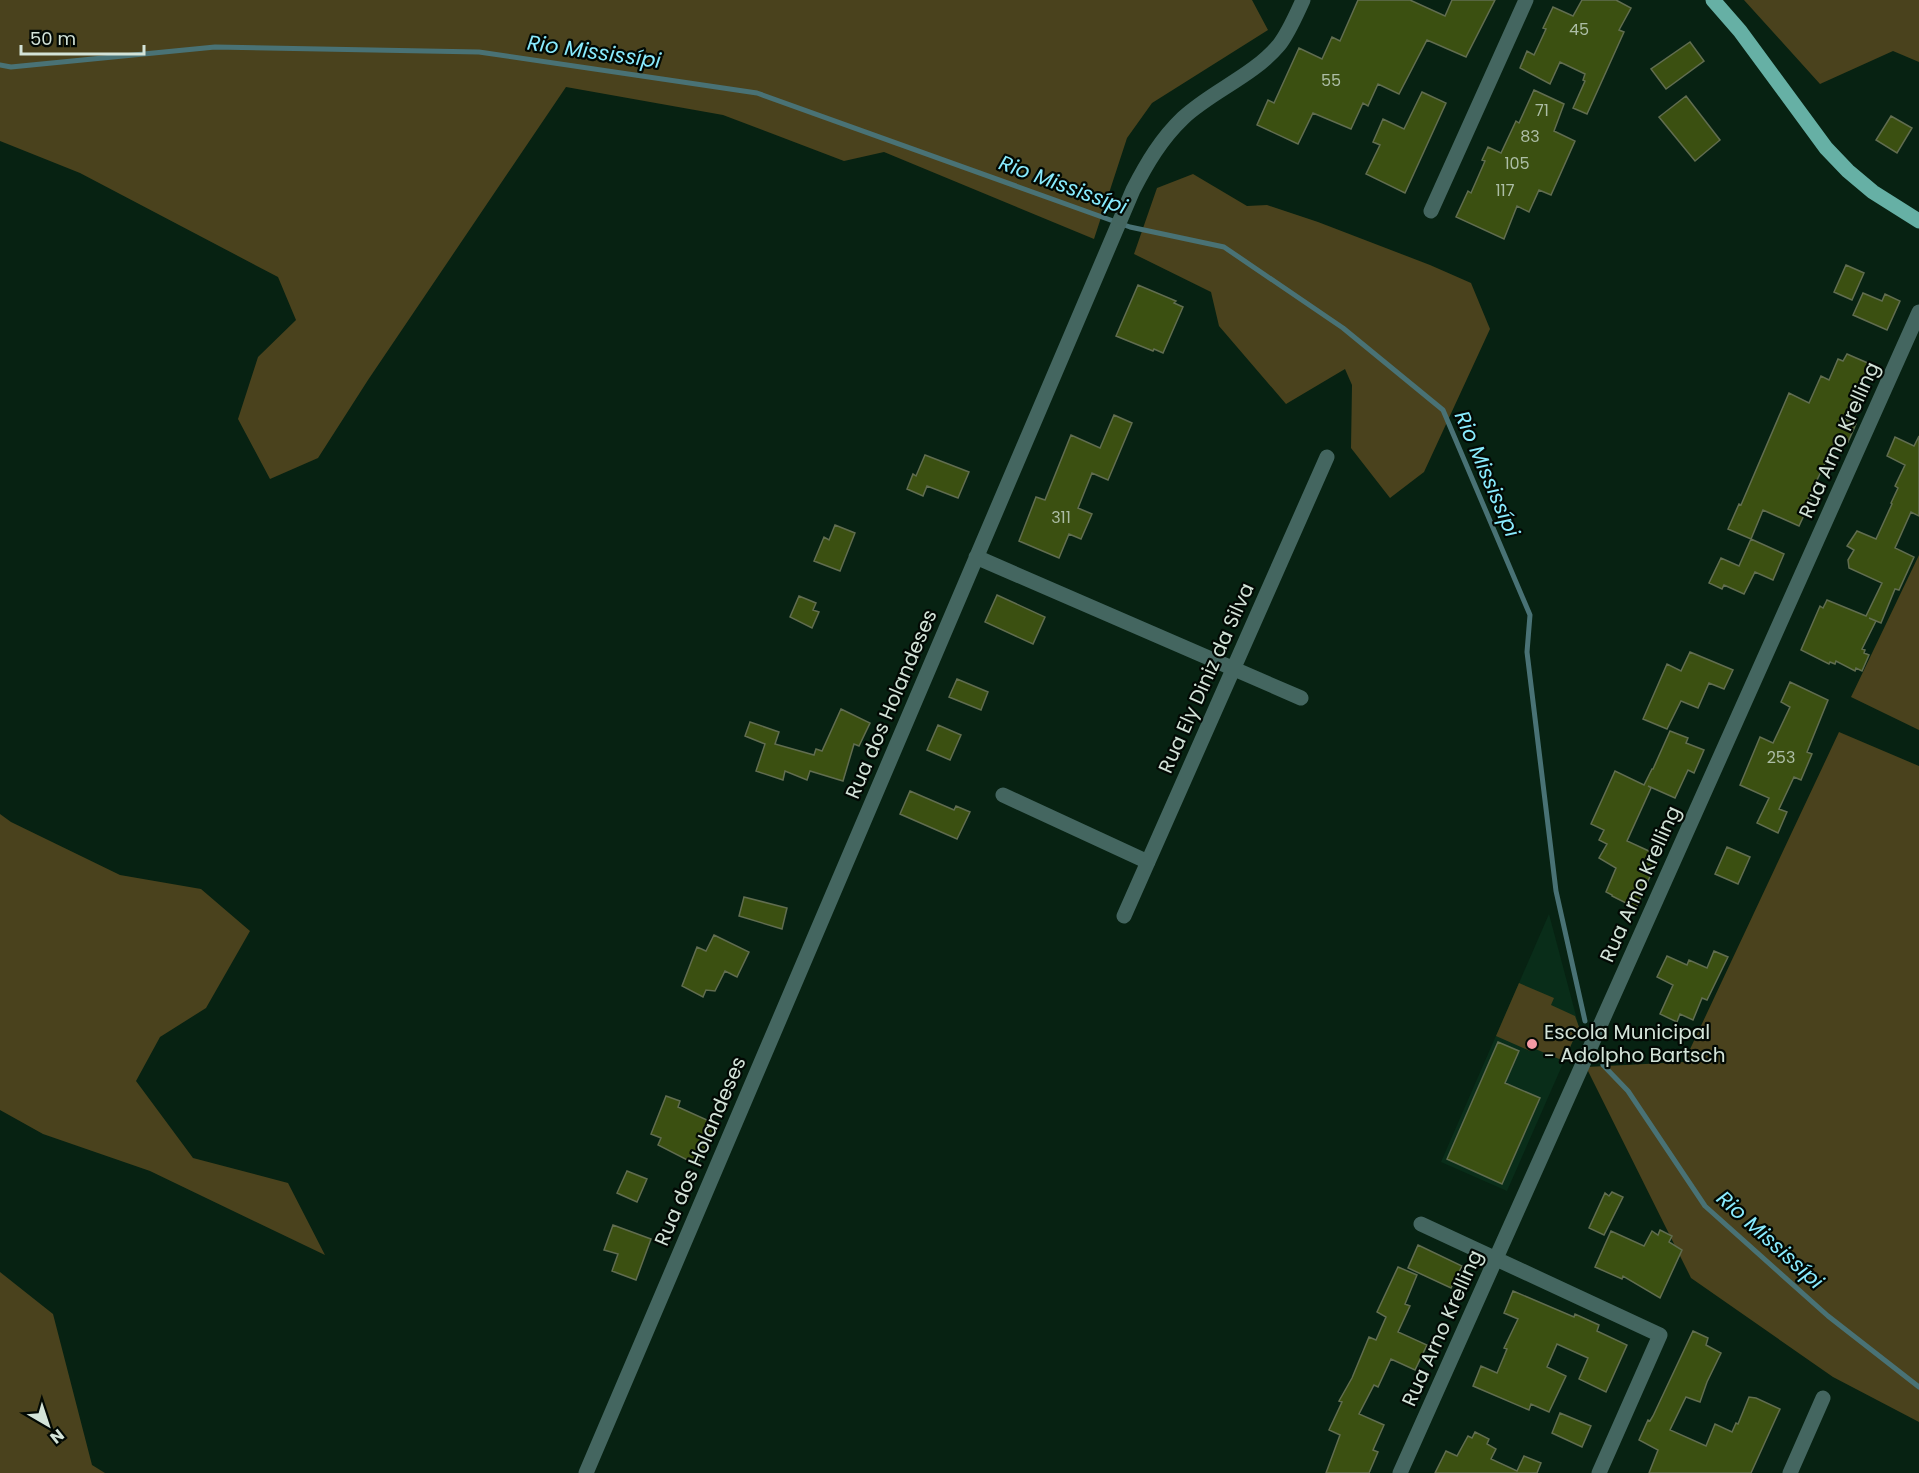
<svg xmlns="http://www.w3.org/2000/svg" width="1919" height="1473" font-family="Poppins,sans-serif">
  <style>
    .built { fill: #092d19 }
    .green { fill: #4a421d }
    .lines { fill: none; stroke-linecap: round; stroke-linejoin: round }
    .stream { stroke: #497275; stroke-width: 5 }
    .building { fill: #3b5011; stroke: #616d50; stroke-width: 1.5 }
    .minor { stroke: #446660; stroke-width: 15 }
    .primary { stroke: #66b0a5; stroke-width: 15 }
    .poi-dot { fill: #f49aa4; stroke: #020904; stroke-width: 2 }
    .labels { text-anchor: middle; stroke-width: 4.5; stroke-linejoin: round; paint-order: stroke }
    .number-label { font-size: 16px; fill: #adbea6 }
    .street-label { font-size: 20px; fill: #d3e3d8; stroke: #020904 }
    .poi-label { font-size: 20px; fill: #d3e3d8; stroke: #020904; text-anchor: start }
    .water-label { font-size: 21px; font-style: italic; fill: #89ebfe; stroke: #020904 }
  </style>
  <rect width="100%" height="100%" fill="#072212"/>
  <path class="built" d="M1549 914 1579 1027 1507 1191 1441 1162Z"/>
  <path class="green" d="M0 0H1252L1268 30 1152 103 1127 138 1094 239 884 152 844 161 723 115 566 87 368 380 318 458 270 479 238 419 258 357 296 320 278 277 80 173 0 141Z
    M1744 0H1919V62L1893 51 1820 84Z
    M1193 174 1247 206 1267 205 1318 222 1430 265 1471 283 1490 329 1424 472 1390 498 1351 448 1352 385 1345 369 1286 404 1219 326 1211 292 1134 254 1157 188Z
    M1919 555V730L1851 697Z
    M1839 732 1919 766V1422L1833 1377 1691 1278 1586 1067 1684 1062Z
    M0 814 11 822 120 875 201 889 250 931 206 1008 160 1037 136 1081 193 1158 288 1183 325 1255 150 1171 43 1134 0 1110Z
    M1519 983 1554 998 1551 1005 1575 1016 1579 1027 1564 1061 1533 1048 1530 1051 1496 1036Z
    M0 1272 53 1314 92 1465 105 1473H0Z"/>
  <g class="lines">
    <path class="stream" d="M0 65 11 67 215 47 479 52 757 93 1130 227 1224 247 1343 328 1443 410 1530 615 1527 652 1556 891 1585 1021
      M1603 1065 1628 1091 1705 1206 1828 1316 1919 1387"/>
  </g>
  <path class="building" d="M1358 0H1410L1445 16 1452 0H1495L1466 57 1427 40 1399 94 1378 84 1368 106 1363 103 1351 129 1313 113 1298 144 1257 125 1268 100 1274 103 1299 48 1322 59 1332 37 1340 41Z
    M1582 0H1616L1631 8 1619 30 1624 32 1587 114 1573 108 1585 81 1583 80 1585 74 1560 62 1550 84 1520 68 1527 51 1534 55 1546 29 1543 28 1553 7 1573 16Z
    M1690 42 1704 61 1666 89 1651 69Z
    M1534 90 1564 104 1554 131 1575 141 1551 195 1539 190 1529 212 1517 206 1504 239 1456 217 1468 191 1471 193 1485 161 1482 160 1488 147 1501 153 1516 121 1519 123Z
    M1422 92 1446 103 1405 193 1366 174 1380 145 1373 142 1383 119 1404 129Z
    M1686 96 1720 140 1695 161 1659 117Z
    M1891 116 1912 128 1897 153 1876 140Z
    M1846 265 1864 273 1852 300 1834 292Z
    M1138 285 1176 301 1174 303 1183 307 1163 353 1154 349 1153 351 1116 336Z
    M1863 293 1882 301 1885 294 1900 301 1887 330 1853 315Z
    M1847 354 1870 364 1845 419 1856 424 1848 442 1837 438 1808 499 1811 500 1799 526 1763 510 1751 539 1728 529 1739 504 1741 505 1789 393 1809 403 1821 376 1829 380 1838 359 1843 361Z
    M1114 415 1132 423 1108 480 1092 473 1078 508 1092 514 1081 539 1069 534 1059 558 1019 541 1036 497 1045 500 1071 435 1100 448Z
    M1919 436V516L1911 512 1895 548 1914 557 1899 590 1895 589 1881 623 1869 618 1876 621 1862 649 1865 650 1864 653 1869 655 1862 671 1856 668 1855 671 1836 661 1835 664 1830 662 1829 664 1801 650 1820 606 1823 608 1827 600 1866 616 1882 583 1849 568 1848 560 1854 550 1847 546 1857 531 1876 539 1892 504 1891 503 1898 488 1895 486 1905 465 1887 456 1895 437 1914 446Z
    M925 455 969 472 958 498 927 486 923 496 907 489 913 474 916 476Z
    M835 525 855 533 840 571 814 561 824 537 829 540Z
    M1751 539 1784 554 1773 580 1755 572 1744 594 1724 585 1722 589 1709 583 1721 558 1739 566Z
    M997 595 1045 617 1033 644 985 622Z
    M799 596 816 603 813 610 819 612 812 628 790 617Z
    M1690 652 1733 670 1724 689 1709 683 1698 708 1681 701 1667 729 1643 719 1667 664 1681 671Z
    M957 679 988 692 981 710 949 697Z
    M1790 682 1828 700 1807 752 1812 754 1801 780 1794 777 1779 809 1787 812 1778 833 1757 823 1769 798 1740 785 1760 737 1773 743 1790 707 1781 702Z
    M841 709 870 723 859 746 854 744 843 781 810 771 807 780 785 771 783 780 756 771 765 744 745 736 750 722 779 732 775 744 814 755 816 749 822 751Z
    M938 725 961 735 950 760 927 750Z
    M1670 731 1688 738 1686 743 1704 750 1694 773 1688 770 1675 798 1648 786 1651 788 1627 841 1651 852 1648 860 1656 863 1636 908 1612 896V895L1606 892 1616 868 1599 858 1607 844 1599 840 1604 830 1591 824 1615 771 1644 785 1652 769H1653Z
    M910 791 954 810 956 806 970 812 957 839 900 814Z
    M1727 847 1750 857 1738 884 1715 874Z
    M744 897 787 908 782 929 739 916Z
    M714 935 749 952 737 977 725 971 715 991 706 990 703 997 682 986 697 947 706 951Z
    M1714 951 1728 957 1707 1000 1702 998 1693 1020 1680 1014 1677 1022 1660 1014 1673 985 1657 977 1667 956 1687 965 1689 960 1707 968Z
    M1498 1042 1519 1051 1505 1083 1540 1098 1502 1184 1447 1159Z
    M666 1096 680 1101 678 1107 716 1124 697 1165 658 1145 661 1138 651 1134Z
    M627 1171 647 1179 637 1202 617 1193Z
    M1612 1192 1623 1197 1604 1235 1589 1228 1605 1193 1609 1196Z
    M613 1225 651 1239 636 1280 612 1271 618 1254 604 1250Z
    M1660 1230 1672 1236 1669 1242 1682 1250 1660 1298 1623 1276 1622 1279 1595 1267 1611 1231 1644 1246 1652 1231 1658 1235Z
    M1418 1245 1462 1266 1451 1288 1408 1268Z
    M1398 1267 1417 1275 1405 1304 1410 1306 1398 1332 1427 1345 1415 1370 1391 1359 1378 1387 1374 1385 1359 1414 1384 1425 1373 1450 1378 1452 1369 1473H1326L1340 1435 1329 1430 1342 1402 1339 1401 1352 1378 1369 1337 1376 1340 1386 1317 1377 1312Z
    M1513 1291 1574 1317 1575 1314 1599 1325 1597 1331 1627 1345 1606 1392 1579 1379 1588 1358 1557 1344 1547 1367 1566 1376 1549 1412 1531 1404 1529 1410 1473 1386 1481 1366 1497 1373 1507 1349 1504 1348 1518 1319 1504 1313Z
    M1693 1331 1708 1338 1706 1345 1721 1353 1707 1382 1700 1402 1686 1397 1670 1430 1706 1446 1715 1424 1732 1432 1736 1423 1738 1424 1749 1397 1756 1398 1780 1409 1751 1473H1649L1658 1450 1639 1440 1648 1420 1650 1421 1653 1416Z
    M1560 1413 1591 1426 1582 1447 1552 1433Z
    M1475 1432 1489 1439 1487 1444 1496 1449 1491 1459 1517 1471 1524 1456 1541 1463 1537 1473H1435L1446 1451 1457 1456 1468 1436 1472 1438Z"/>
  <g class="lines">
    <path class="minor" d="M1431 211 1526 0
      M976 557 1301 698
      M1003 795 1148 862
      M1124 916 1327 457
      M1421 1224 1660 1335 1599 1473
      M586 1473 1133 190C1147 163 1161 139 1183 118 1212 91 1253 76 1279 45 1289 32 1296 15 1303 0
      M1400 1473 1919 312
      M1790 1473 1823 1398"/>
    <path class="primary" d="M1713 0 1740 31 1826 148 1848 171 1873 192 1919 221"/>
  </g>
  <circle class="poi-dot" cx="1532" cy="1044" r="6"/>
  <g class="labels">
    <g class="number-label">
      <text x="1579" y="35">45</text>
      <text x="1331" y="86">55</text>
      <text x="1542" y="116">71</text>
      <text x="1530" y="142">83</text>
      <text x="1517" y="169">105</text>
      <text x="1505" y="196">117</text>
      <text x="1061" y="523">311</text>
      <text x="1781" y="763">253</text>
    </g>
    <g class="street-label">
      <text transform="translate(1839 440) rotate(-66)" y="7">Rua Arno Krelling</text>
      <text transform="translate(1206 678) rotate(-66)" y="7">Rua Ely Diniz da Silva</text>
      <text transform="translate(891 704) rotate(-67)" y="7">Rua dos Holandeses</text>
      <text transform="translate(1640 884) rotate(-66)" y="7">Rua Arno Krelling</text>
      <text transform="translate(700 1151) rotate(-67)" y="7">Rua dos Holandeses</text>
      <text transform="translate(1442 1328) rotate(-66)" y="7">Rua Arno Krelling</text>
    </g>
    <g class="poi-label">
      <text x="1544" y="1039">Escola Municipal<tspan x="1544" dy="23">- Adolpho Bartsch</tspan></text>
    </g>
    <g class="water-label">
      <text transform="translate(594 52) rotate(8)" y="7">Rio Mississípi</text>
      <text transform="translate(1063 185) rotate(20)" y="7">Rio Mississípi</text>
      <text transform="translate(1487 474) rotate(67)" y="7">Rio Mississípi</text>
      <text transform="translate(1770 1240) rotate(42)" y="7">Rio Mississípi</text>
    </g>
  </g>
  <g transform="translate(48 1425) rotate(141)" stroke="#020904" stroke-width="4.5" paint-order="stroke">
  <path d="M0-4.5L10 22L0 15L-10 22Z" fill="#d3e3d8"/>
  <text y="-9" font-size="16" font-weight="bold" text-anchor="middle" fill="#d3e3d8">N</text>
  </g>
  <path d="M21 45v9h123v-9" fill="none" stroke="#d3e3d8" stroke-width="3"/>
  <text x="30" y="45" font-size="18" fill="#d3e3d8" stroke="#020904" stroke-width="4.5" paint-order="stroke">50 m</text>
</svg>
